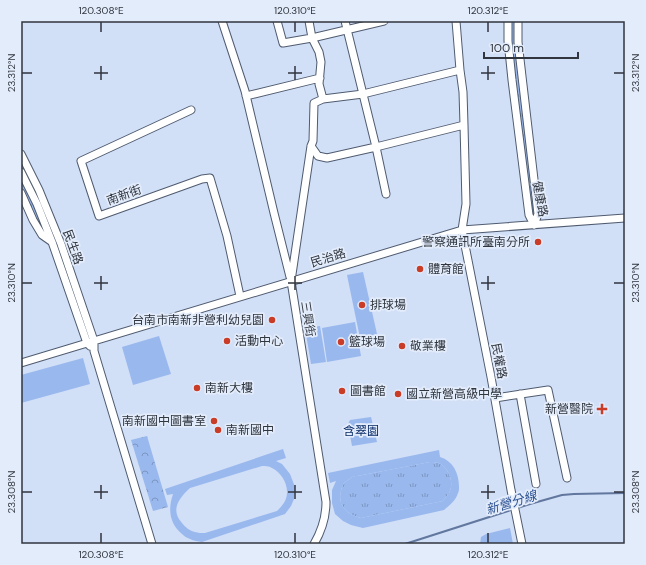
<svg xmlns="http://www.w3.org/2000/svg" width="646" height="565" font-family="'DM Sans','Noto Sans TC',sans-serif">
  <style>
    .grass { fill: url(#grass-tufts) }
    .forest { fill: url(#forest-crowns) }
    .park { fill: #99b8ee; fill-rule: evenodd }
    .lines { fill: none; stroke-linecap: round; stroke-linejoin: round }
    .stream { stroke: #61779e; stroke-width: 2 }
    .minor-casing { stroke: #4f5b6f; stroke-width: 9 }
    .minor { stroke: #fff; stroke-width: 7 }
    .ticks { fill: none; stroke: #30353e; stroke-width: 1.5 }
    .poi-dot { fill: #c93d28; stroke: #e3ecfb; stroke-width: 1.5 }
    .labels { text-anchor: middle; stroke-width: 3.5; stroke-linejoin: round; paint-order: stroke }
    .street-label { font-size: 12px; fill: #30353e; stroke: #e3ecfb }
    .poi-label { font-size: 12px; fill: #30353e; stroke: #e3ecfb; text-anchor: start }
    .park-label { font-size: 12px; fill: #072966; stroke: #e3ecfb }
    .water-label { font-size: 13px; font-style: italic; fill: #2f5394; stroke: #e3ecfb }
    .neatline { fill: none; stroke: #30353e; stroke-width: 1.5 }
    .ticks-label { font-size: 10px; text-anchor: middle; fill: #30353e }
  </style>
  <defs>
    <pattern id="grass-tufts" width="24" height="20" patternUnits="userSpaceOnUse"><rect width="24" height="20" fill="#99b8ee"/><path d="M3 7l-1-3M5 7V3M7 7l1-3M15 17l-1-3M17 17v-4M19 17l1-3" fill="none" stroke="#7d96c2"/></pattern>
    <pattern id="forest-crowns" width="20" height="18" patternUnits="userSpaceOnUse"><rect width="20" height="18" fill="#99b8ee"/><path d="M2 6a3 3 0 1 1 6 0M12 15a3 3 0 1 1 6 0" fill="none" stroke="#7d96c2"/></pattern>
  </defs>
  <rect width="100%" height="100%" fill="#d1dff7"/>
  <path class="grass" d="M511 21H516L535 211 532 212 531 211 511 41Z
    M21 180 39 217V219L38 221H36L21 190Z
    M430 462C433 462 436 462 439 463 448 467 454 481 450 491 449 494 445 498 443 501L361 518C348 515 337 506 341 491 341 489 343 485 344 483 346 481 350 479 352 477Z"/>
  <path class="forest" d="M147 436 168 507 153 511 131 440Z"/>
  <path class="park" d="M363 272 377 334 360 338 347 275Z
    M355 322 361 356 327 362 322 328Z
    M320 326 326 362 311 364 305 328Z
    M159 336 171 374 133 385 122 347Z
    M83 358 90 384 21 403V375Z
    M371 417 377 442 352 446 348 424 350 420Z
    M283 449 286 458 276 461 282 464 290 474 295 487 294 499 291 506 285 514 202 542C198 541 194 541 190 539 187 538 184 536 182 534 169 523 168 509 173 494L167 495 165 489ZM262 466C265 466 269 466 272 468 283 473 291 489 285 501 283 505 280 508 277 511L205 533C201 533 198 533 195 532 190 531 185 527 182 523 170 510 179 498 190 488Z
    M439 450 440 457C453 461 459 473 459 487 459 488 459 492 458 493 456 500 450 505 444 510L363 528 351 525 343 521 335 514 332 503V490L336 481 330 483 328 473ZM430 462C433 462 436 462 439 463 448 467 454 481 450 491 449 494 445 498 443 501L361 518C348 515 337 506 341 491 341 489 343 485 344 483 346 481 350 479 352 477Z
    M510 528 513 544H480L481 537 486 534Z"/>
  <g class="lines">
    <path class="stream" d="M405 544 530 504 562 495 574 494 625 493"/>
    <g class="minor-casing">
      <path id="minor" d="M222 21 245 91 274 213 290 277
        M277 21 283 43 312 38 384 21
        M309 21 312 38 319 52 321 62 319 84 323 99 314 103 313 141 311 146 291 281 326 502C326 516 321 532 314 544
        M345 21 376 147 386 194
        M456 21 460 70 463 92 464 125 466 204 462 230 491 377 511 490 522 544
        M508 21V41L512 80 529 215 534 225
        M518 21V42L538 214 534 225
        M246 96 320 78
        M323 99 363 94 460 70
        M191 110 81 161 99 216 202 179 210 178 227 236 240 296
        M311 146 318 156 327 158 376 147 464 125
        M21 154 39 190 61 244 94 341V351L152 544
        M21 172 37 204 52 242 87 343 90 346
        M21 193 33 220 42 235 52 242
        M21 363 462 230 625 218
        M520 394 536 484
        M495 398 548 390 567 478"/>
    </g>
    <use href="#minor" class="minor"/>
  </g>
  <path class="ticks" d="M101 22V32M295 22V32M488 22V32M101 66V80M295 66V80M488 66V80M22 73H32M94 73H108M288 73H302M481 73H495M614 73H624M101 276V290M295 276V290M488 276V290M22 283H32M94 283H108M288 283H302M481 283H495M614 283H624M101 485V499M295 485V499M488 485V499M22 492H32M94 492H108M288 492H302M481 492H495M614 492H624M101 533V543M295 533V543M488 533V543"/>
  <g class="poi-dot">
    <circle cx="538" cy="242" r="4"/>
    <circle cx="420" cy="269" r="4"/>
    <circle cx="362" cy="305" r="4"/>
    <circle cx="272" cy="320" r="4"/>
    <circle cx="227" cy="341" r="4"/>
    <circle cx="341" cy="342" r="4"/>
    <circle cx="402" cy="346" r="4"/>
    <circle cx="197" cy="388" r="4"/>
    <circle cx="342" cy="391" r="4"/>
    <circle cx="398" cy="394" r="4"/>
    <path d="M600 403h4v4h4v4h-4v4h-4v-4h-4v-4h4z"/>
    <circle cx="214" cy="421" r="4"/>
    <circle cx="218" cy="430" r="4"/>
  </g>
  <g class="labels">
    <g class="street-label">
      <text transform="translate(124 195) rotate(-20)" y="4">南新街</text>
      <text transform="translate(540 199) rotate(79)" y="4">健康路</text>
      <text transform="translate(73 247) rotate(70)" y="4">民生路</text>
      <text transform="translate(328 258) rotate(-17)" y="4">民治路</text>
      <text transform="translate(308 319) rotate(81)" y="4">三興街</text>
      <text transform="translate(499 361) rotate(79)" y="4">民權路</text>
    </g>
    <g class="poi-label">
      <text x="530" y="246" text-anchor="end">警察通訊所臺南分所</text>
      <text x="428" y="273">體育館</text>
      <text x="370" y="309">排球場</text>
      <text x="264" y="324" text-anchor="end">台南市南新非營利幼兒園</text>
      <text x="235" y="345">活動中心</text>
      <text x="349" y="346">籃球場</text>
      <text x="410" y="350">敬業樓</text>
      <text x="205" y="392">南新大樓</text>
      <text x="350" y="395">圖書館</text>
      <text x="406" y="398">國立新營高級中學</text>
      <text x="593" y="413" text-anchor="end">新營醫院</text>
      <text x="206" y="425" text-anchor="end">南新國中圖書室</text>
      <text x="226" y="434">南新國中</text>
    </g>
    <g class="park-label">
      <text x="361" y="435">含翠園</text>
    </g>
    <g class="water-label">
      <text transform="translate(511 502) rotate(-17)" y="5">新營分線</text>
    </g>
  </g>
  <rect width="646" height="565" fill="none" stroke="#e3ecfb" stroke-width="44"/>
  <path d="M484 52v6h94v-6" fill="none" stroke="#30353e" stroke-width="2"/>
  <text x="490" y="52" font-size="12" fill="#30353e" stroke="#e3ecfb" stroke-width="3" paint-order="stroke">100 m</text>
  <rect x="22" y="22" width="602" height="521" class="neatline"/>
  <g class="ticks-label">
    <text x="101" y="14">120.308°E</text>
    <text x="295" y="14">120.310°E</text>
    <text x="488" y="14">120.312°E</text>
    <text transform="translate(11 73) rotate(-90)" y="4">23.312°N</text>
    <text transform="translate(635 73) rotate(-90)" y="4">23.312°N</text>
    <text transform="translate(11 283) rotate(-90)" y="4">23.310°N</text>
    <text transform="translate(635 283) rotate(-90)" y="4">23.310°N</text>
    <text transform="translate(11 492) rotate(-90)" y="4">23.308°N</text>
    <text transform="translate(635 492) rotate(-90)" y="4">23.308°N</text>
    <text x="101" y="558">120.308°E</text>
    <text x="295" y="558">120.310°E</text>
    <text x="488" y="558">120.312°E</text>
  </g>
</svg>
